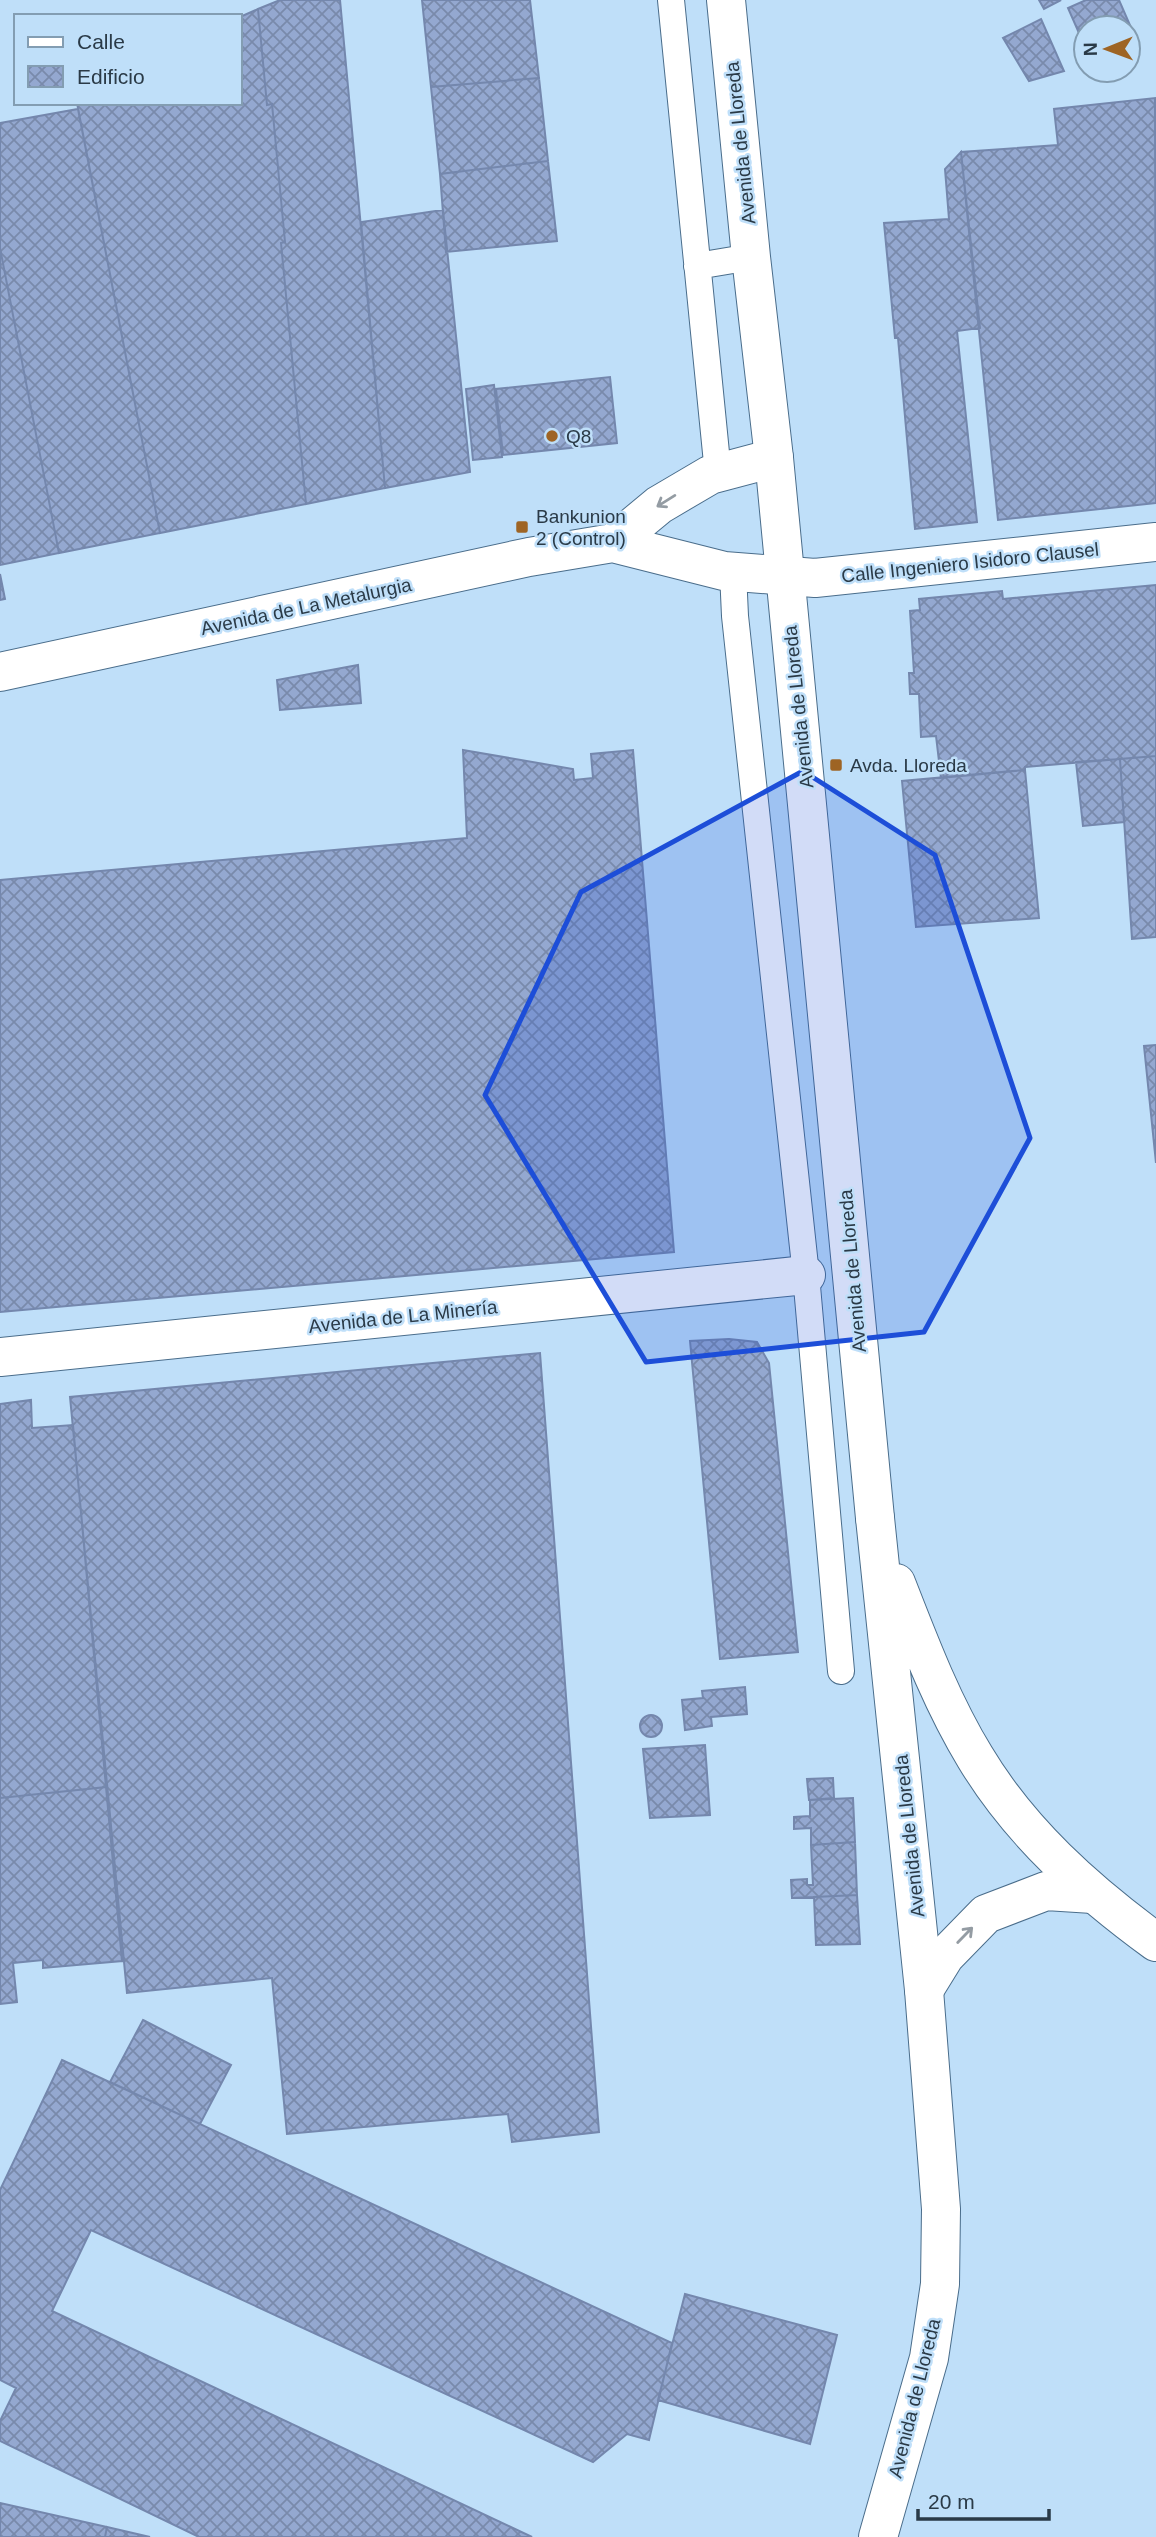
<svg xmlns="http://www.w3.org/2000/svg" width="1156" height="2537" font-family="Helvetica,sans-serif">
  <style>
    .building { fill: url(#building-cross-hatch); stroke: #7487ad; stroke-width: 2 }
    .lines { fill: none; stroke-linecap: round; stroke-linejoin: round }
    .lane-casing { stroke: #4a6d8b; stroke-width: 28 }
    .street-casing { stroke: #4a6d8b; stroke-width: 40 }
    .secondary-casing { stroke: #4a6d8b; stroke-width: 40 }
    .lane { stroke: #fff; stroke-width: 26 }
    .street { stroke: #fff; stroke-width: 38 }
    .secondary { stroke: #fff; stroke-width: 38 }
    .oneway { stroke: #949ca3 }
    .marked { fill: #1d4ed8; fill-opacity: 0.2; stroke: #1d4ed8; stroke-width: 5; stroke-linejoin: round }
    .poi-dot { fill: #9e6424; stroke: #bfdff9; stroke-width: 2.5 }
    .labels { text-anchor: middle; stroke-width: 5; stroke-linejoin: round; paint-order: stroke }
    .street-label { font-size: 19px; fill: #2a3a47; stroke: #bfdff9 }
    .poi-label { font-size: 19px; fill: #2a3a47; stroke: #bfdff9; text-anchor: start }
  </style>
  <defs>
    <pattern id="building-cross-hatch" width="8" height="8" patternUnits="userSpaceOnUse" patternTransform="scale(1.75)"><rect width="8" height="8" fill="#94a8d0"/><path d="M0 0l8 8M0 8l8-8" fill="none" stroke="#798aab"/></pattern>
  </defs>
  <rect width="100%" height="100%" fill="#bfdff9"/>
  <path class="building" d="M280 0H340L385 488 306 504 281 243 285 242 272 104 267 105 258 9Z
    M422 0H530L539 78 431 87Z
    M1039 0H1061L1044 9Z
    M1086 0H1119L1136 39 1128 43V28H1086V49L1068 8Z
    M258 9 267 105 272 104 285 242 281 243 306 504 160 533 77 103H240V17Z
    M1041 19 1064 71 1029 81 1003 38Z
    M539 78 548 161 440 174 431 87Z
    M1155 98 1156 503 998 520 961 152 1058 145 1054 109Z
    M78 109 160 533 59 553 0 248V123Z
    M961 152 980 328 957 331 977 522 915 529 898 338H895L884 223 949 219 945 169Z
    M548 161 557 241 446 252 440 174Z
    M443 210 470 472 385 488 361 222Z
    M0 248 59 553 0 565Z
    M610 377 617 443 503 455 496 389Z
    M494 385 502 457 473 460 466 389Z
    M0 574 5 599 0 600Z
    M1156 585V756L1025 767V770L941 778 936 736 921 737 919 694H910L909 673H914L910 611 920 610 919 599 1002 591 1003 599Z
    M358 665 361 703 280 710 277 680Z
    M463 750 573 769 574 780 593 778 591 754 633 750 674 1252 0 1312V880L467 838Z
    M1156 756V937L1132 939 1120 759Z
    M1120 759 1124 822 1083 826 1076 762Z
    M1025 770 1039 918 916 927 902 781Z
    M1156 1045V1163L1144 1046Z
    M729 1339 757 1342 769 1363 798 1652 720 1659 690 1341Z
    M540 1353 599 2132 512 2142 508 2114 287 2134 272 1978 127 1993 70 1397Z
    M31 1400 32 1428 73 1425 106 1787 0 1798V1404Z
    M745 1687 747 1714 711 1717 712 1726 685 1730 682 1700 703 1698 702 1691Z
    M640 1726a11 11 0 1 1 22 0a11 11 0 1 1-22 0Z
    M705 1745 710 1815 650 1818 643 1749Z
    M833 1778 834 1798 809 1800 807 1779Z
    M106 1787 122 1961 43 1968V1960L13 1963 17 2002 0 2004V1798Z
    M853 1798 855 1842 811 1845V1828L794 1829V1817L810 1816V1800Z
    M855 1842 857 1895 792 1898 791 1880 807 1879V1885H813L811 1845Z
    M857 1895 860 1944 816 1945 814 1897Z
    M143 2020 231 2065 200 2124 110 2082Z
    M62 2060 672 2343 649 2440 627 2434 593 2462 91 2230 52 2311 532 2537H199L0 2441V2421L16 2388 0 2380V2190Z
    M685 2294 837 2335 810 2444 658 2400Z
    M0 2503 107 2527 105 2537H0Z
    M107 2527 150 2537H105Z"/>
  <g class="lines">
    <g class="lane-casing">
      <path id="lane" d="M671 0 718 473
        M697 266 751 257
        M733 572 735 616 806 1275 841 1671"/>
    </g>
    <g class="street-casing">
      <path id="street" d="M613 543 659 505 710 475 774 458
        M0 672 529 557 613 543 724 571 815 578 1156 542
        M0 1357 806 1275
        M875 1518 924 1990 941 2209 940 2284 929 2358 878 2537
        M896 1583C919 1642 942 1703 975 1757 1020 1832 1086 1891 1156 1942"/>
    </g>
    <g class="secondary-casing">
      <path id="secondary" d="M726 0 751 257 774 458 875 1518
        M924 1990 945 1956 986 1914 1046 1891 1093 1894"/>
    </g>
    <use href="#lane" class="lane"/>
    <use href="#street" class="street"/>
    <use href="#secondary" class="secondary"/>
  </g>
  <defs><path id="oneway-shaft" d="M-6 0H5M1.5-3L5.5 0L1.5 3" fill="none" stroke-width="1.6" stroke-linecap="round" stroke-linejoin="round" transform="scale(1.75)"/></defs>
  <g class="oneway">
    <use href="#oneway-shaft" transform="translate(666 501) rotate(148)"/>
    <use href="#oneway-shaft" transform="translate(965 1935) rotate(-46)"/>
  </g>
  <path class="marked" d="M803 771 935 855 1030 1138 924 1332 646 1362 485 1095 581 892Z"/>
  <g class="poi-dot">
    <circle cx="552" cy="436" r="7"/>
    <rect x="515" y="520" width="14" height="14" rx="3.5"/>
    <rect x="829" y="758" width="14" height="14" rx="3.5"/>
  </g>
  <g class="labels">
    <g class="street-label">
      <text transform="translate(740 143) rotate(-96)" y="7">Avenida de Lloreda</text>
      <text transform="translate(970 562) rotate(-6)" y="7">Calle Ingeniero Isidoro Clausel</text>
      <text transform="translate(306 606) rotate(-12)" y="7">Avenida de La Metalurgia</text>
      <text transform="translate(798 707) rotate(-96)" y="7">Avenida de Lloreda</text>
      <text transform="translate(852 1271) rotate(-95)" y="7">Avenida de Lloreda</text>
      <text transform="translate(403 1316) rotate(-6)" y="7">Avenida de La Minería</text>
      <text transform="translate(909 1836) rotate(-96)" y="7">Avenida de Lloreda</text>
      <text transform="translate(914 2398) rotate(-76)" y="7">Avenida de Lloreda</text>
    </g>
    <g class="poi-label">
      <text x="566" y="443">Q8</text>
      <text x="536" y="523">Bankunion<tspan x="536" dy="22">2 (Control)</tspan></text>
      <text x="850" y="772">Avda. Lloreda</text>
    </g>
  </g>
  <rect x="14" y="14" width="228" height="91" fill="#bfdff9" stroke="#839db2" stroke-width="2"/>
  <rect x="28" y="37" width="35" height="10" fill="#ffffff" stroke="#839db2" stroke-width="2"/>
  <text x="77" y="49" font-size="21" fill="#2a3a47">Calle</text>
  <rect x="28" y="66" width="35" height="21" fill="url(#building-cross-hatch)" stroke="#839db2" stroke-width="2"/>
  <text x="77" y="84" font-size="21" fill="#2a3a47">Edificio</text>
  <g transform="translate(1107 49) rotate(269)"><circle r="33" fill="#bfdff9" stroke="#839db2" stroke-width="2"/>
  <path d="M0-5L12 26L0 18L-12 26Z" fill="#9e6424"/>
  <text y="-10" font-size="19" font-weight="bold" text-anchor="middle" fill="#2a3a47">N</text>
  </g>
  <path d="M918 2509v10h131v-10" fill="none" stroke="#2a3a47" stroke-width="3.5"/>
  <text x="928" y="2509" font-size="21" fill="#2a3a47" stroke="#bfdff9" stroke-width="5" paint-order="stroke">20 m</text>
</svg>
